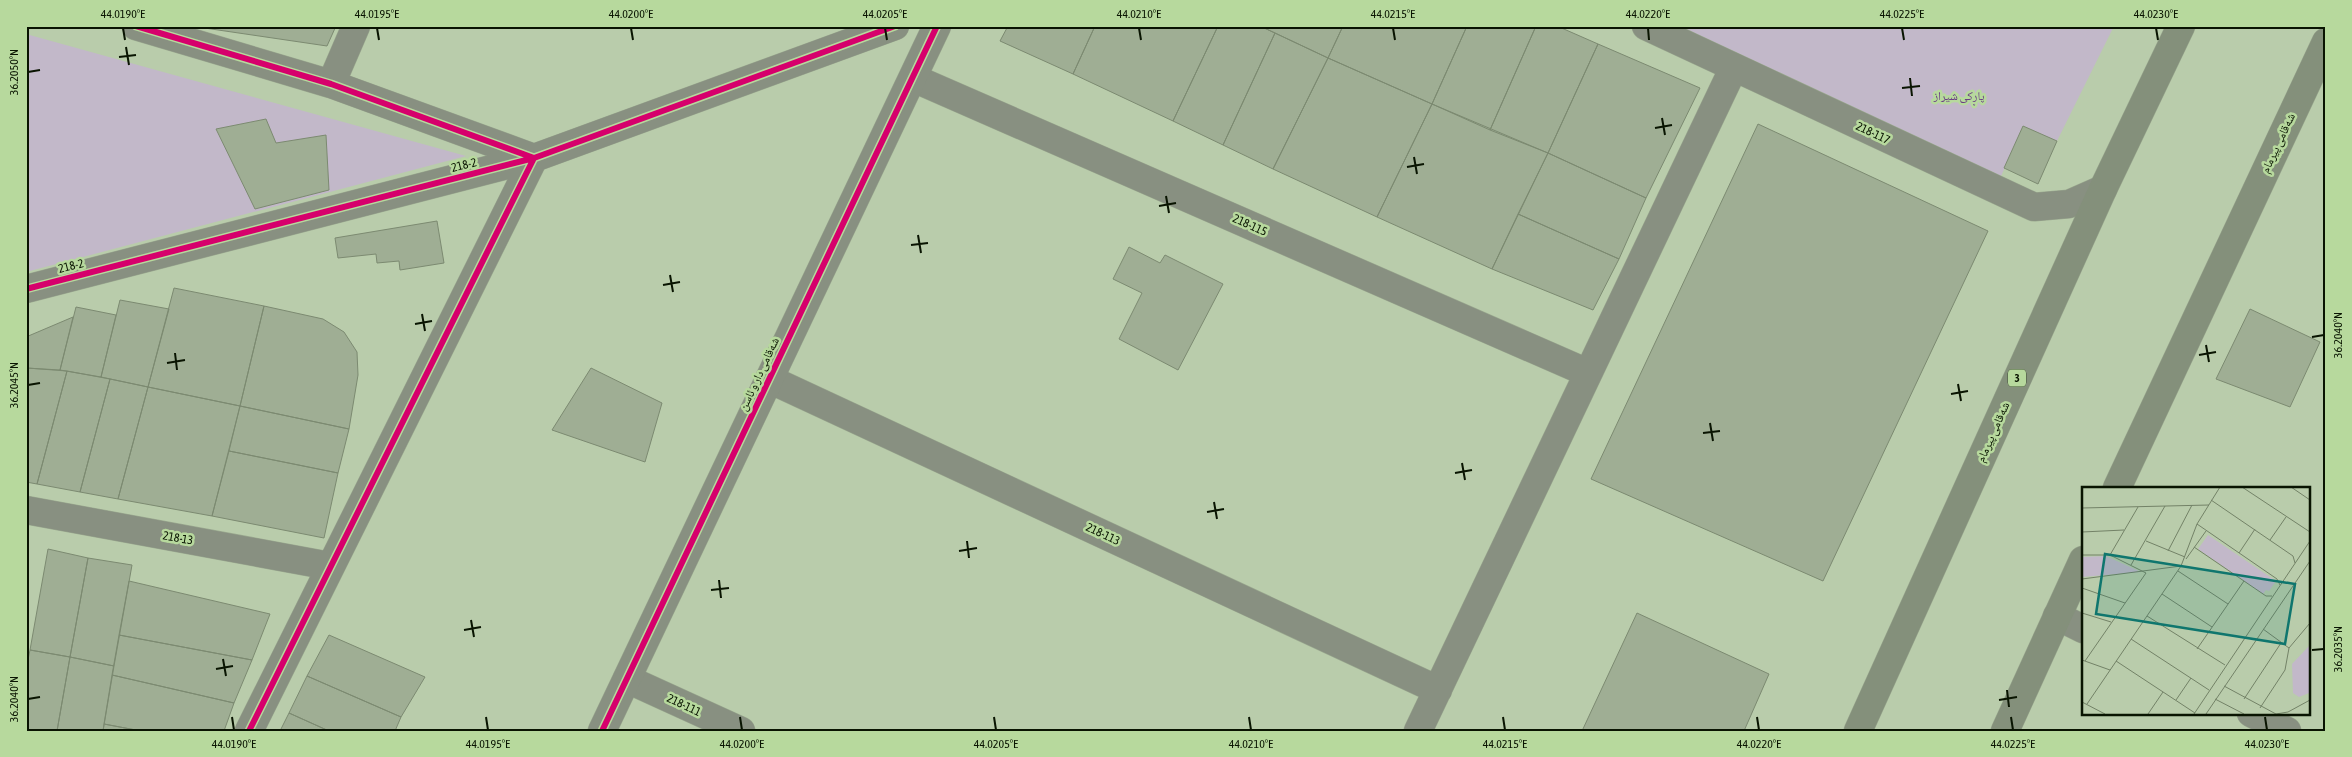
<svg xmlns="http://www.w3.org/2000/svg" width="2352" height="757" font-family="'Asap Condensed','Noto Naskh Arabic',sans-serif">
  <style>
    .green { fill: #c2b8c9 }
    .building { fill: #9fae94; stroke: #7c8a71 }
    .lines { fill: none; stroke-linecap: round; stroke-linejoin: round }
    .minor-casing { stroke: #9aa88f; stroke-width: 29 }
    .tertiary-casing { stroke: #9aa88f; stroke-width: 29 }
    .trunk-casing { stroke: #9aa88f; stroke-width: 29 }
    .minor { stroke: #889081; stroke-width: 28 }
    .tertiary { stroke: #889081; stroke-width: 28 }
    .trunk { stroke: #84907b; stroke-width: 28 }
    .cycleway-casing { stroke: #b7d99d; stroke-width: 9 }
    .cycleway { stroke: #d6006c; stroke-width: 6 }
    .ticks { fill: none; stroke: #091401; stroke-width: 2 }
    .labels { text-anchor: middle; stroke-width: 5; stroke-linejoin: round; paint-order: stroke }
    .shield { fill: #b7d99d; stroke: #3d4f30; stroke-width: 1 }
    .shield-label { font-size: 11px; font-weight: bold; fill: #091401 }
    .park-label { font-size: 12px; fill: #6b3e85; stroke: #b7d99d }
    .street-label { font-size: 12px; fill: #091401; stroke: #b7d99d }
    .inset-road { fill: none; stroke: #738267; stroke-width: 1 }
    .view { fill: #0f766e; fill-opacity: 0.15; stroke: #0f766e; stroke-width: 2.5 }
    .inset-edge { fill: none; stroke: #091401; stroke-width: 2.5 }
    .neatline { fill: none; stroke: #091401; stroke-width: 2 }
    .ticks-label { font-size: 12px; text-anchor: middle; fill: #091401 }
  </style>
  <rect width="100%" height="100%" fill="#b9ccab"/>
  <path class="green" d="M1658 26H2114L2057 141 2023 126 1995 190Z
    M26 34 466 156 26 272Z"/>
  <path class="building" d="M191 26H336L327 46Z
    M1008 26H1095L1073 74 1000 41Z
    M1095 26H1218L1173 121 1073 74Z
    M1218 26H1260L1275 33 1223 145 1173 121Z
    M1260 26H1343L1328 58Z
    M1343 26H1467L1432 104 1328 58Z
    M1467 26H1536L1490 130 1432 104Z
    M1536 26H1557L1598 44 1548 153 1490 130Z
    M1275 33 1328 58 1273 169 1223 145Z
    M1598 44 1700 88 1646 198 1548 153Z
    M1328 58 1432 104 1377 217 1273 169Z
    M1432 104 1548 153 1492 269 1377 217Z
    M266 119 276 143 326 135 329 190 255 209 216 129Z
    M1758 124 1988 231 1823 581 1591 479Z
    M2023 126 2057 141 2038 184 2004 168Z
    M1548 153 1646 198 1619 259 1518 214Z
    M1518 214 1619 259 1593 310 1492 269Z
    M437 221 444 263 400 270 399 261 377 263 376 254 338 258 335 238Z
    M1129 247 1160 263 1165 255 1223 284 1178 370 1119 339 1142 293 1113 279Z
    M174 288 264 306 240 406 148 387Z
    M120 300 169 309 148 387 101 377Z
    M264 306 323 319 344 332 357 352 358 375 349 429 240 406Z
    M76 307 116 315 101 377 60 370Z
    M2250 309 2320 342 2290 407 2216 379Z
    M73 317 60 370 26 368V337Z
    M27 368 67 371 37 484 26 482Z
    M591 368 662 403 645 462 552 430Z
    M67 371 110 379 80 492 37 484Z
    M110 379 148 387 118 499 80 492Z
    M148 387 240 406 212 516 118 499Z
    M240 406 349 429 338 473 229 451Z
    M229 451 338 473 324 538 212 516Z
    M48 549 88 558 70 657 30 650Z
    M88 558 132 565 114 666 70 657Z
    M129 581 270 614 252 660 119 635Z
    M1637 613 1769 674 1744 731H1582Z
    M119 635 252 660 234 703 112 675Z
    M329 635 425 677 401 717 307 676Z
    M30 650 70 657 57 731H26V669Z
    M70 657 114 666 103 731H57Z
    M112 675 234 703 224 731H141L104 724Z
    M307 676 401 717 395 731H329L289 713Z
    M289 713 329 731H280Z
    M104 724 141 731H103Z"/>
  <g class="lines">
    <g class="minor-casing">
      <path id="minor" d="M136 26 331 84 534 158 249 731
        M1646 26 2034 207 2069 204 2103 189
        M913 78 1588 373
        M331 84 356 26
        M26 289 534 158 895 26
        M769 379 1438 690
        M26 510 330 566
        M2057 616 2083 629
        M627 679 741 731
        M2251 713 2287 731
        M1418 731 1734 67"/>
    </g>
    <g class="tertiary-casing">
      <path id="tertiary" d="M602 731 937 26"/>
    </g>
    <g class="trunk-casing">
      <path id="trunk" d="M2117 488 2326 42
        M1858 731 2103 189 2181 26
        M2005 731 2083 560"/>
    </g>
    <use href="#minor" class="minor"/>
    <use href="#tertiary" class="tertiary"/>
    <use href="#trunk" class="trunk"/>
    <g class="cycleway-casing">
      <path id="cycleway" d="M136 26 331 84 534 158 249 731
        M26 289 534 158 895 26
        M602 731 937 26"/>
    </g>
    <use href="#cycleway" class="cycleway"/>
  </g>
  <path class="ticks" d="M123 28 125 40M377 28 379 40M631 28 633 40M885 28 887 40M1139 28 1141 40M1393 28 1395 40M1648 28 1649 40M1902 28 1904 40M2156 28 2158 40M126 47 129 65M119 57 136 55M28 72 40 70M1910 78 1912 96M1902 88 1920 86M1662 118 1665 135M1655 128 1672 125M1414 157 1417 174M1407 167 1424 164M1166 196 1169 213M1159 206 1176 203M918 235 921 253M911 245 928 243M670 275 673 292M663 285 680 282M422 314 425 331M415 324 432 321M2312 337 2324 335M2206 345 2209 362M175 353 177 370M2199 355 2216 352M167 363 185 360M1958 384 1961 401M28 385 40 383M1951 394 1968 391M1710 423 1713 441M1703 433 1720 431M1462 463 1465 480M1455 473 1472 470M1214 502 1217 519M1207 512 1224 509M967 541 969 558M959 551 977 548M719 580 721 598M711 590 729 588M471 620 474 637M464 630 481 627M2312 650 2324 649M223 659 226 676M216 669 233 666M2007 690 2009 707M28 699 40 697M1999 700 2017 697M232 717 234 730M486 717 488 730M740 717 742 730M994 717 996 730M1249 717 1251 730M1503 717 1505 730M1757 717 1759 730M2011 717 2013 730M2265 717 2267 730"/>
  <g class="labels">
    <rect class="shield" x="2008" y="369.5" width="18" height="17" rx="4"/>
    <g class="shield-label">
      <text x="2017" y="382">3</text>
    </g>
    <g class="park-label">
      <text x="1959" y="100">پاڕکی شیراز</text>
    </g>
    <g class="street-label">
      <text transform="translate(1873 133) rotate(25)" y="4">218-117</text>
      <text transform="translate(2278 143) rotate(-65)" y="4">شەقامی پیرمام</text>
      <text transform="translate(464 165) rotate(-14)" y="4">218-2</text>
      <text transform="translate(1250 225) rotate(24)" y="4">218-115</text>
      <text transform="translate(71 266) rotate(-14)" y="4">218-2</text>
      <text transform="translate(759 374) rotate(-65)" y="4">شەقامی دار و ئاسن</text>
      <text transform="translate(1993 432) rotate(-66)" y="4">شەقامی پیرمام</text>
      <text transform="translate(1103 534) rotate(25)" y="4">218-113</text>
      <text transform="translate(178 538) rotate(10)" y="4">218-13</text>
      <text transform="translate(684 705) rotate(25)" y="4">218-111</text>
    </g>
  </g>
  <g transform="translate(2082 487)">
    <rect width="228" height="228" fill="#b9ccab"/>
    <path d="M126 48 194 94 187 104 184 103 181 107 116 62ZM24 69 59 85 0 90V70ZM227 159V206L217 210 211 206 210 177Z" fill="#c2b8c9"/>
    <path class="inset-road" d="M160 0 228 45M209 0 228 13M129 13 211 69 213 76M0 21 127 18M115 37 195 92 198 98M0 45 42 43M188 53 204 30M64 54 103 70M112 60 184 109H190M86 64 110 18M157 66 173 42M0 68H28L64 86 3 174M28 68 56 20M104 72 124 44M49 78 83 19M96 84 146 117M0 92 99 79M0 101 43 116M80 107 130 140M0 126 29 135M65 129 143 178M181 142 207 161M49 152 127 203M207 161 228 136M115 162 162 94M0 173 28 183M34 174 113 226M142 199 194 227 206 225 228 213M133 212 162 227M162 212 199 156M94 213 109 191M0 215 23 227M5 217 99 79 115 37 138 0M178 221 203 183 207 161M66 227 81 205M112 227 228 54M124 227 228 74"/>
    <path class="view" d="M23 67 213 97 203 157 14 127Z"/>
    <rect width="228" height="228" class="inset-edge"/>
  </g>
  <rect width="2352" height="757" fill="none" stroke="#b7d99d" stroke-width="55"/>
  <rect x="28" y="28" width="2296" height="702" class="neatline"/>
  <g class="ticks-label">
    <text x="123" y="18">44.0190°E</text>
    <text x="377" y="18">44.0195°E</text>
    <text x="631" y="18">44.0200°E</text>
    <text x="885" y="18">44.0205°E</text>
    <text x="1139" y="18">44.0210°E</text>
    <text x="1393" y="18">44.0215°E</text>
    <text x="1648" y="18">44.0220°E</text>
    <text x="1902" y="18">44.0225°E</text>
    <text x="2156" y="18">44.0230°E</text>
    <text transform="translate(14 72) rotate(-90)" y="4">36.2050°N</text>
    <text transform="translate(2338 335) rotate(-90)" y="4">36.2040°N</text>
    <text transform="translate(14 385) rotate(-90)" y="4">36.2045°N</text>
    <text transform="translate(2338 649) rotate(-90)" y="4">36.2035°N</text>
    <text transform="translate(14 699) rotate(-90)" y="4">36.2040°N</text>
    <text x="234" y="748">44.0190°E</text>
    <text x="488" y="748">44.0195°E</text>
    <text x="742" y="748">44.0200°E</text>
    <text x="996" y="748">44.0205°E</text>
    <text x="1251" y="748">44.0210°E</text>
    <text x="1505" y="748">44.0215°E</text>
    <text x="1759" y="748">44.0220°E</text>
    <text x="2013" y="748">44.0225°E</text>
    <text x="2267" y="748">44.0230°E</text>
  </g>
</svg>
